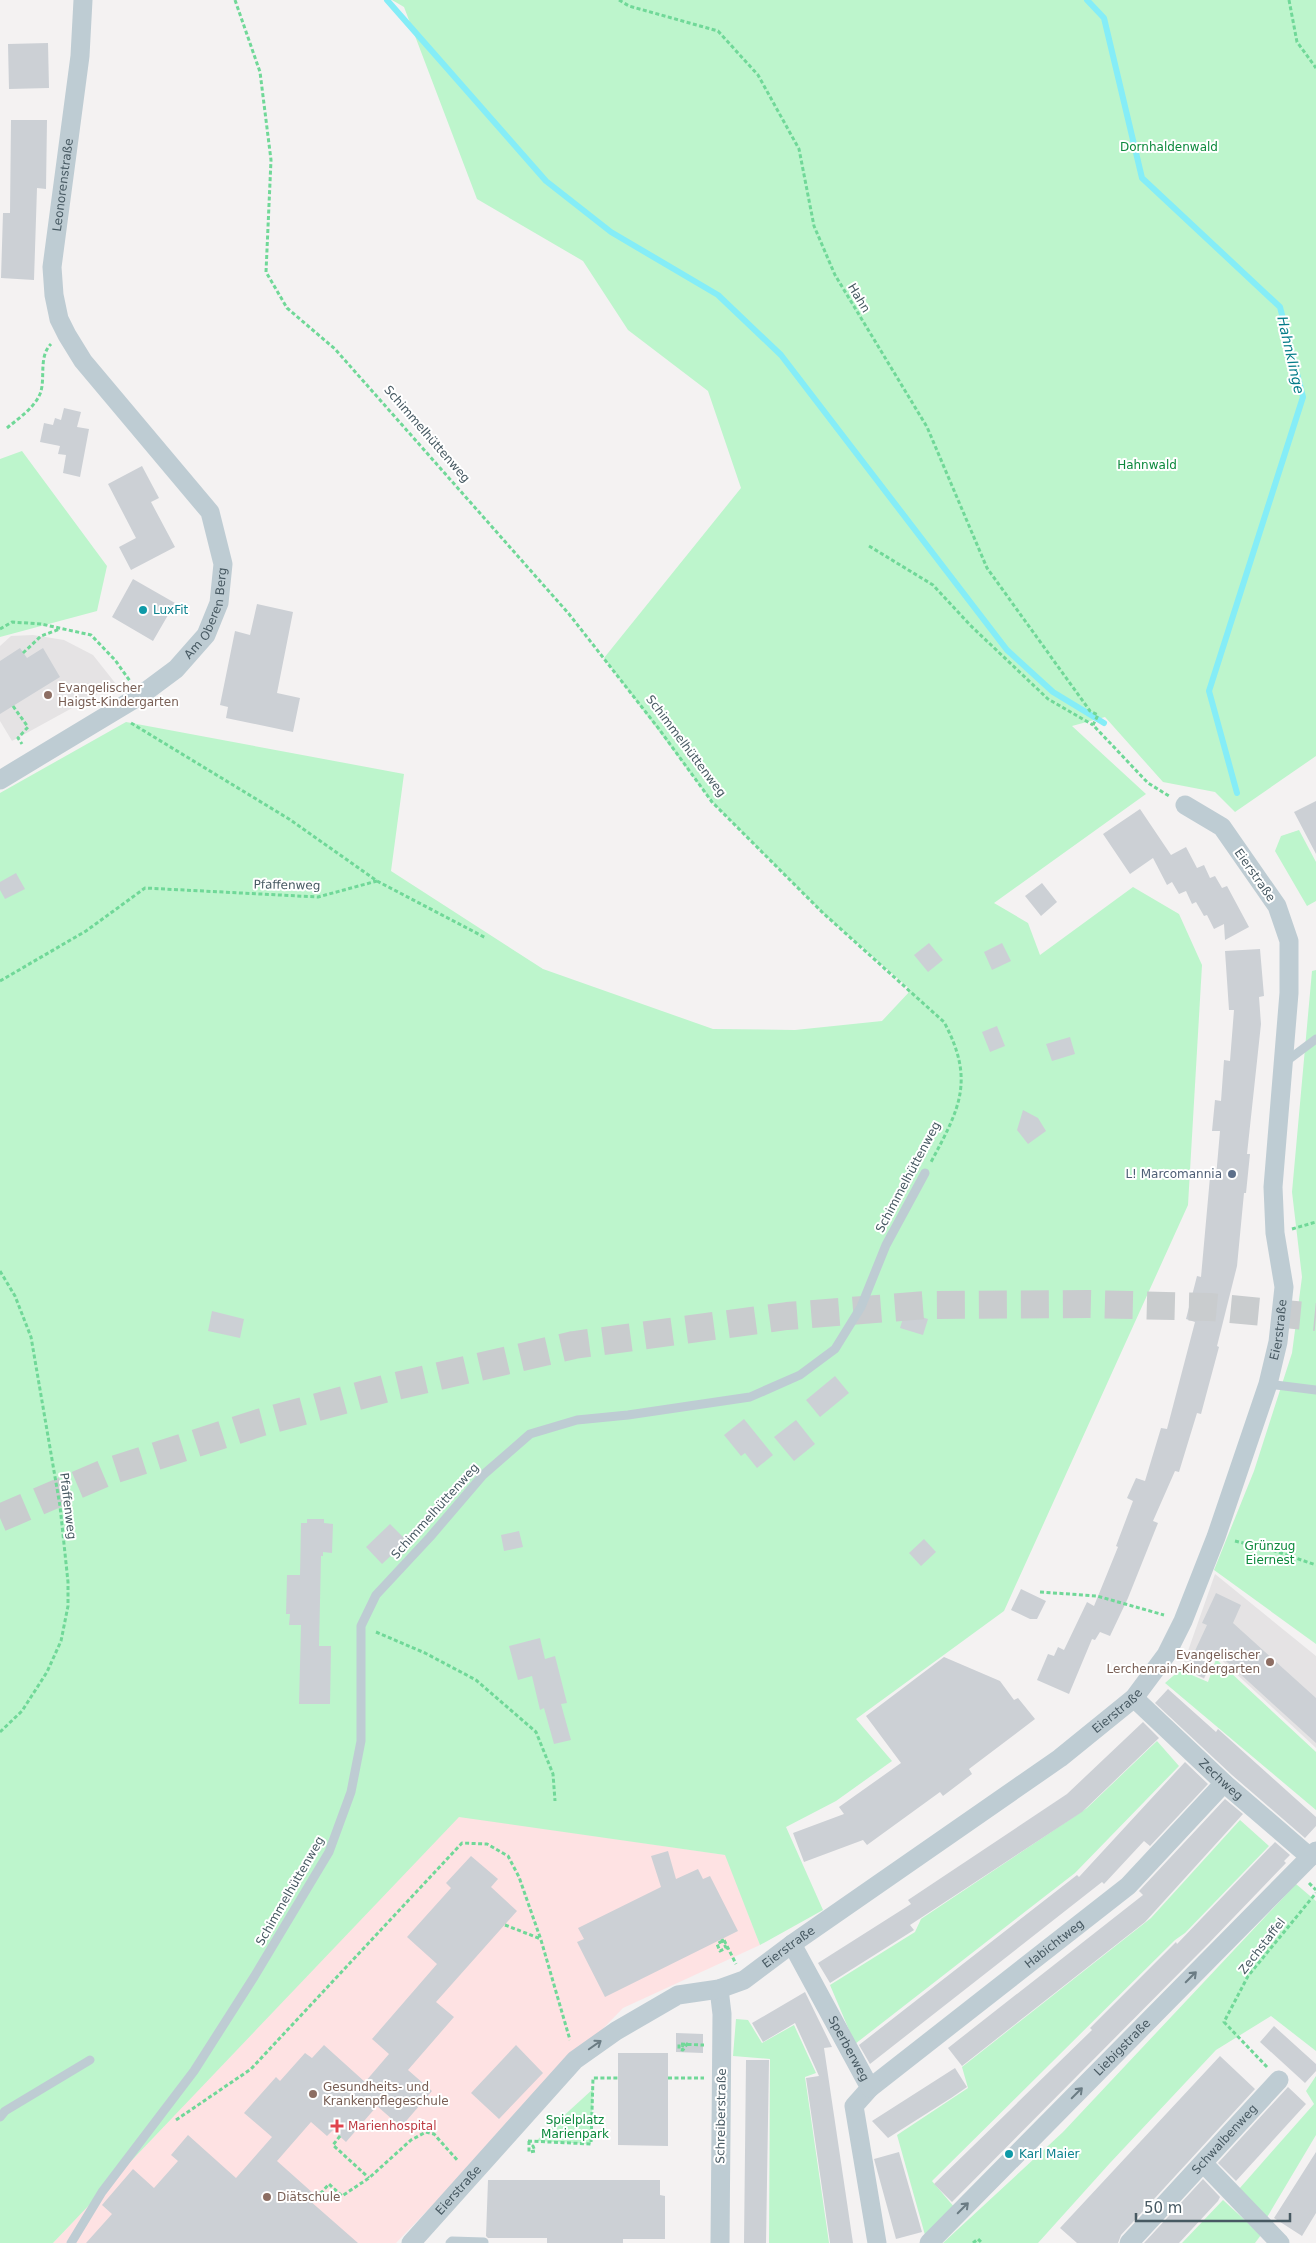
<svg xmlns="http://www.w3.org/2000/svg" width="1316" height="2243" font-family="'DejaVu Sans',sans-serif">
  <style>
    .education { fill: #e5e3e4 }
    .medical { fill: #fee2e3 }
    .green { fill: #bdf5cc }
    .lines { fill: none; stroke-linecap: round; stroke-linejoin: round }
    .stream { stroke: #85edf7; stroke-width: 6 }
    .building { fill: #ccd0d5 }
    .primary-tunnel { stroke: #c9ccce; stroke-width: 28; stroke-dasharray: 28 14; stroke-linecap: butt }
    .path { stroke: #70d898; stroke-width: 3; stroke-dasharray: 4 2.5; stroke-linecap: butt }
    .service { stroke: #beccd3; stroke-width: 9 }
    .minor { stroke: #beccd3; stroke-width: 19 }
    .oneway { stroke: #6b7c84 }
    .culture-dot { fill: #0f9aa8; stroke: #fff; stroke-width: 2 }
    .education-dot { fill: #8d6e63; stroke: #fff; stroke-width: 2 }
    .service-dot { fill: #5c6f8a; stroke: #fff; stroke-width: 2 }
    .health-dot { fill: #e0444e; stroke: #fff; stroke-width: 2 }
    .labels { text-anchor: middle; stroke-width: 4; stroke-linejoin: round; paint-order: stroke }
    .park-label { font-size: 12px; fill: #0c893c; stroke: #fff }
    .street-label { font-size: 12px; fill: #475962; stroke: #fff }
    .culture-label { font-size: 12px; fill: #0d838f; stroke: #fff; text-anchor: start }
    .education-label { font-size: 12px; fill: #785e54; stroke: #fff; text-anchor: start }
    .service-label { font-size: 12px; fill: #4e5e75; stroke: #fff; text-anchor: end }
    .health-label { font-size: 12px; fill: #be3a42; stroke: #fff; text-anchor: start }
    .water-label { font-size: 14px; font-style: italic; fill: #057d89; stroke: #fff }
  </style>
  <rect width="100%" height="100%" fill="#f4f2f2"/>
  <path class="education" d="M33 635 64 640 93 655 116 684 12 741 0 721V646L11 636Z
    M1215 1574 1316 1656V1748L1216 1655 1204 1679 1182 1668Z"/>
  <path class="medical" d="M459 1816 726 1855 760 1945 623 2008 396 2243H53Z"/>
  <path class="green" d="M392 0H1316V756L1235 812 1215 792 1163 782 1105 717 1072 726 1146 794 994 903 1028 923 1040 955 1133 887 1179 914 1202 965 1188 1205 1004 1611 856 1719 892 1761 836 1801 786 1827 823 1910 760 1945 725 1855 459 1817 53 2243H0V793L126 722 404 774 391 871 543 969 713 1029 795 1030 882 1021 911 990 823 913 712 802 604 658 741 488 708 391 628 330 583 261 477 199 404 7Z
    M22 451 107 566 97 611 0 637V459Z
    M1299 830 1316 862V901L1307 906 1275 851 1281 836Z
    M1316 970V1644L1214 1570 1254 1471 1292 1353 1302 1277 1292 1192 1312 971Z
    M1216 1659 1316 1752V1810L1165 1683 1180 1670 1208 1682Z
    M1157 1741 1179 1766 1075 1873 855 2044 830 1985 915 1932 921 1919 1087 1808Z
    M1240 1820 1269 1846 1185 1933 1175 1940 932 2181 955 2208 925 2235 897 2135 968 2088 962 2067 1151 1918Z
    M1296 1884 1316 1901V2051L1271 2016 1216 2050 1110 2163 1038 2243H943L1063 2132Z
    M736 2019 748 2020 762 2043 794 2025 816 2073 805 2077 829 2243H769L770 2059 733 2056Z
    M1316 2076V2135L1266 2219 1239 2189 1314 2104 1306 2091Z
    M593 2089 591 2144 536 2141Z
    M1223 2200 1261 2235 1255 2243H1182Z"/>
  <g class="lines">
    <path class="stream" d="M387 0 546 181 611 232 718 295 781 355 1007 650 1053 692 1104 723
      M1087 0 1104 18 1142 178 1280 307 1303 397 1209 691 1237 793"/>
  </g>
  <path class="building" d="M48 43 49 88 9 89 8 44Z
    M11 120H47L46 189 37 188 34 280 1 278 3 213H10Z
    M64 408 81 412 77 427 89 429 80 477 63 473 66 455 58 454 60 446 40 442 44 423 53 425 55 418 61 420Z
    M142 466 159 498 151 502 175 547 131 570 119 547 136 538 108 484Z
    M133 579 175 603 153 641 112 617Z
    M257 604 293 612 277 693 300 698 293 732 226 718 228 707 220 705 235 631 250 635Z
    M20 648 27 658 43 648 60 677 0 714V661Z
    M1316 801V854L1294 812Z
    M1140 809 1171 855 1186 847 1197 868 1204 865 1210 878 1215 876 1222 888 1227 886 1249 927 1225 940 1224 924 1214 929 1207 915 1204 916 1196 902 1192 904 1186 891 1179 894 1172 882 1167 885 1153 858 1130 874 1103 834Z
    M16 873 25 889 5 899 0 890V882Z
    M1042 883 1057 902 1041 916 1025 896Z
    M929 943 943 960 928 972 914 955Z
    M1002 943 1011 961 992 970 984 952Z
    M1260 949 1264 996 1259 997 1261 1024 1247 1154H1250L1246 1193H1244L1237 1266 1217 1346 1219 1347 1201 1414 1197 1413 1179 1472 1175 1471 1153 1521 1158 1523 1128 1598 1110 1636 1100 1632 1095 1640 1092 1639 1069 1694 1037 1680 1048 1654 1054 1656 1058 1647 1064 1650 1087 1602 1094 1606 1118 1547 1116 1546 1133 1501 1127 1498 1136 1478 1145 1481 1161 1428 1167 1429 1195 1322 1186 1319 1197 1276 1201 1277 1210 1177H1216L1220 1131H1212L1215 1100 1221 1101 1224 1060 1230 1061 1234 1010H1229L1225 951Z
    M997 1026 1005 1046 990 1052 982 1032Z
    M1070 1037 1075 1054 1052 1061 1046 1044Z
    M1023 1110 1038 1118 1046 1131 1028 1144 1017 1130Z
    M212 1311 244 1319 240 1338 208 1331Z
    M905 1312 928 1319 923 1335 900 1328Z
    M835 1376 849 1393 820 1417 806 1400Z
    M744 1419 773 1455 757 1468 745 1453 741 1456 724 1435Z
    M796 1420 815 1444 794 1461 774 1437Z
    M307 1519H324V1523L333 1524 332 1553 323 1552V1556H321L319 1646H331L330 1704H299L301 1625H289L290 1614H286L287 1575H300L301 1523H307Z
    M390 1524 407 1541 382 1564 366 1547Z
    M519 1531 523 1547 504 1551 501 1535Z
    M924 1539 936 1552 921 1566 909 1553Z
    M1021 1589 1046 1601 1037 1619H1030L1011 1610Z
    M1216 1593 1241 1605 1233 1623 1316 1698V1743L1216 1652 1204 1678 1186 1670 1207 1625 1202 1623Z
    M540 1638 545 1659 555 1656 567 1703 561 1704 571 1740 554 1744 544 1708 540 1710 532 1676 518 1680 509 1646Z
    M944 1657 1000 1681 1014 1700 1018 1698 1035 1719 969 1769 972 1774 943 1796 940 1792 867 1845 863 1840 804 1862 793 1833 844 1814 839 1807 901 1763 866 1716Z
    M1168 1689 1216 1732 1218 1729 1316 1817V1826L1305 1838 1232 1775 1155 1703Z
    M1143 1722 1159 1738 1082 1812 910 1925 914 1930 830 1983 818 1963 911 1904 908 1900 1067 1794Z
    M1185 1762 1208 1784 1150 1846 1144 1841 1104 1884 1102 1882 870 2064 859 2045 1077 1875 1079 1877Z
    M1225 1799 1243 1814 1145 1922 962 2066 948 2048 1143 1895 1139 1891Z
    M1275 1842 1290 1855 1284 1861 1286 1863 1209 1943 952 2202 934 2184 1092 2030 1090 2028 1176 1942 1177 1944Z
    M668 1851 676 1879 698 1869 703 1879 710 1876 738 1931 605 1997 577 1942 584 1939 578 1928 661 1887 651 1856Z
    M471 1856 498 1879 491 1887 517 1911 436 2002 454 2017 408 2070 432 2091 401 2127 377 2106 346 2142 333 2130 327 2136 311 2122 277 2161 314 2194 309 2200 358 2243H86L112 2214 102 2205 133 2169 154 2188 178 2161 171 2155 188 2135 236 2178 272 2137 244 2113 276 2077 280 2081 305 2053 312 2058 324 2045 365 2082 389 2054 372 2039 437 1964 407 1937 451 1888 446 1883Z
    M805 1992 832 2047 824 2048 853 2243H830L806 2078 819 2076 795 2023 763 2042 752 2023Z
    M1274 2026 1316 2064V2071L1305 2083 1260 2042Z
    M676 2033 703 2034V2053L676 2052Z
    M516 2045 543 2073 499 2119 471 2093Z
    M618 2053H668V2146L618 2145Z
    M1220 2056 1255 2089 1121 2235 1118 2243H1077L1060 2228Z
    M746 2060H769L766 2243H744Z
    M955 2068 967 2087 951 2098 888 2138 872 2121Z
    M1288 2087 1306 2104 1236 2181 1218 2163Z
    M899 2152 922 2232 896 2239 874 2159Z
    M1316 2152V2213L1302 2236 1274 2218Z
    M1203 2179 1220 2197 1218 2201 1179 2243H1144Z
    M488 2180H660V2195L665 2196V2239H623V2243H547V2238H488L486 2236Z"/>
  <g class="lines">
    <path class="primary-tunnel" d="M0 1518 110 1471 262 1422 392 1387 574 1345 787 1316 927 1305 1089 1304 1210 1307 1316 1317"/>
    <path class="path" d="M235 0 260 72 271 160 266 272 287 308 335 349 569 614 659 729 712 802 823 913 944 1022C975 1080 960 1108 931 1162
      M619 0 629 6 718 31 758 75 799 149 814 226 835 275 927 427 987 568 1090 711 1098 715 1093 725 1148 783 1169 796
      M1289 0 1297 42 1316 68
      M7 428C19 418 34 408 40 394 46 379 38 357 51 344
      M869 546 933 585 970 625 1048 699 1093 725
      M0 629 12 622 41 624 91 635 115 660 130 681
      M23 653 41 636 60 629
      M13 706 28 727 18 738 22 744
      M131 723 289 819 377 881 486 938
      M0 981 86 931 145 888 318 897 377 881
      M1292 1229 1316 1222
      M0 1271 15 1296 31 1337 60 1506 68 1582V1606L61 1641 47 1672 22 1711 0 1732
      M1235 1541 1272 1550 1316 1565
      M1040 1592 1097 1596 1164 1615
      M376 1632 425 1653 476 1680 536 1732 553 1774 555 1801
      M1309 1883 1316 1890
      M505 1925 541 1939
      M722 1939 726 1948 720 1951 717 1944 724 1940 736 1964
      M682 2047 684 2043 687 2044 683 2050 679 2049V2044L703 2045H704
      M1267 2067 1224 2022 1248 1976 1316 1893
      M668 2078H704
      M176 2120 251 2069 462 1843 487 1844 508 1856 519 1877 541 1940 570 2040
      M340 2136 333 2145 369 2178
      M528 2141 591 2144 593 2078H618
      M529 2141V2152L535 2151 533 2146 532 2149
      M309 2200 322 2192 329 2184 342 2196 369 2178 411 2140 426 2132 434 2134 458 2161
      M973 2243 978 2239 982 2243"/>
    <path class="service" d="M1284 1063 1316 1039
      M1268 1384 1316 1390
      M0 2117 5 2111 90 2060
      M71 2243 102 2192 194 2071 254 1977 329 1852 351 1792 361 1741V1626L376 1595 430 1537 483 1475 530 1434 577 1420 628 1415 750 1397 800 1375 835 1349 861 1307 886 1245 925 1173
      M450 2243 452 2241 484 2242"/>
    <g class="minor">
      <path id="s1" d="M0 780 141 695 176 669 206 635 219 603 223 564 210 512 83 361 67 335 59 319 54 295 52 267 80 56 83 0"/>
      <path id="s2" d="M1134 1698 1224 1783 1310 1857"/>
      <path id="s3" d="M792 1944 870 2088 854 2106 877 2243"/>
      <path d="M719 1989 722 2014 720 2243"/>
      <path id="s4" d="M870 2088 1128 1886 1224 1783"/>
      <path d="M1203 2163 1280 2243"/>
      <path id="s5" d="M411 2243 575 2060 616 2031 678 1995 719 1989 744 1980 792 1944 1060 1758 1134 1698 1166 1655 1183 1621 1216 1537 1268 1384 1278 1342 1284 1287 1275 1233 1273 1187 1289 993V941L1277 906 1222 827 1185 805"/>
      <path id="s6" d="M929 2243 1316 1851"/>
      <path id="s7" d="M1129 2243 1279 2080"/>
    </g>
  </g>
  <defs><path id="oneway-shaft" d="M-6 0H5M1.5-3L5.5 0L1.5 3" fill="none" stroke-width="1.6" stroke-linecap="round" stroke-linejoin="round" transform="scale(1.25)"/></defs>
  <g class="oneway">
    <use href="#oneway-shaft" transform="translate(1191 1977) rotate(-45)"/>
    <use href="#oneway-shaft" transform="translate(595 2045) rotate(-35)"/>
    <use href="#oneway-shaft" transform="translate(1077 2093) rotate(-45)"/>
    <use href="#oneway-shaft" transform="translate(963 2208) rotate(-45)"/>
  </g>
  <g class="culture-dot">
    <circle cx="143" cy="610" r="5"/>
    <circle cx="1009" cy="2154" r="5"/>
  </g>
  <g class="education-dot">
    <circle cx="48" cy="695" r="5"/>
    <circle cx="1270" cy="1662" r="5"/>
    <circle cx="313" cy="2094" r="5"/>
    <circle cx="267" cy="2197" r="5"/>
  </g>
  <circle class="service-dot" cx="1232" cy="1174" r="5"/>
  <path class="health-dot" d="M334.5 2118.5h5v5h5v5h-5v5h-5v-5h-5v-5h5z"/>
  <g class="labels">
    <g class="park-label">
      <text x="1169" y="151">Dornhaldenwald</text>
      <text x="1147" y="469">Hahnwald</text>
      <text x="1270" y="1550">Grünzug<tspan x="1270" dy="14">Eiernest</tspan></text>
      <text x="575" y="2124">Spielplatz<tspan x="575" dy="14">Marienpark</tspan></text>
    </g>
    <g class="street-label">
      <text dy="4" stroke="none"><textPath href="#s1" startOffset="762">Leonorenstraße</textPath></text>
      <text transform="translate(859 298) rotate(59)" y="4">Hahn</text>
      <text transform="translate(427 434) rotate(49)" y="4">Schimmelhüttenweg</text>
      <text dy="4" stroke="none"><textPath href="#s1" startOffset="274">Am Oberen Berg</textPath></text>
      <text transform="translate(686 746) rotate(53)" y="4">Schimmelhüttenweg</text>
      <text transform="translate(1255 875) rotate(55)" y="4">Eierstraße</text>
      <text transform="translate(287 885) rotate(1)" y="4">Pfaffenweg</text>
      <text transform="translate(908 1177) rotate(-62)" y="4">Schimmelhüttenweg</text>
      <text dy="4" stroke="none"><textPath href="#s5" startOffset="1316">Eierstraße</textPath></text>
      <text transform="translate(68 1506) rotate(83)" y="4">Pfaffenweg</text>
      <text transform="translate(435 1511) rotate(-48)" y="4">Schimmelhüttenweg</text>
      <text dy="4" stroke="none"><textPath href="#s5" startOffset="896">Eierstraße</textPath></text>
      <text dy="4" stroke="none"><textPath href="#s2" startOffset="119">Zechweg</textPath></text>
      <text transform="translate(290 1891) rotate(-60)" y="4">Schimmelhüttenweg</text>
      <text dy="4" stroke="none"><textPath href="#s4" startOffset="234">Habichtweg</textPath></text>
      <text transform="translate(1262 1946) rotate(-52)" y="4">Zechstaffel</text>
      <text dy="4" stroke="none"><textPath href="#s5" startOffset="491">Eierstraße</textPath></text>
      <text dy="4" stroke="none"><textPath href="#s6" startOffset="275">Liebigstraße</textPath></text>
      <text dy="4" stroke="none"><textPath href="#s3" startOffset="119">Sperberweg</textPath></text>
      <text transform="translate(721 2116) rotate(-89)" y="4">Schreiberstraße</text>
      <text dy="4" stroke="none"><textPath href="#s7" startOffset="141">Schwalbenweg</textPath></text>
      <text dy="4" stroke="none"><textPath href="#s5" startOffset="71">Eierstraße</textPath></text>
    </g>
    <g class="culture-label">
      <text x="153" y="614">LuxFit</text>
      <text x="1019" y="2158">Karl Maier</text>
    </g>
    <g class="education-label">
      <text x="58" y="692">Evangelischer<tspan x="58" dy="14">Haigst-Kindergarten</tspan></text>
      <text x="1260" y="1659" text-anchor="end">Evangelischer<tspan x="1260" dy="14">Lerchenrain-Kindergarten</tspan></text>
      <text x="323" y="2091">Gesundheits- und<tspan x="323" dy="14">Krankenpflegeschule</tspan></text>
      <text x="277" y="2201">Diätschule</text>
    </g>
    <g class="service-label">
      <text x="1222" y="1178">L! Marcomannia</text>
    </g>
    <g class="health-label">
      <text x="348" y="2130">Marienhospital</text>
    </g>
    <g class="water-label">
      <text transform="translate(1291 355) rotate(77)" y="5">Hahnklinge</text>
    </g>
  </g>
  <path d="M1136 2213v8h154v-8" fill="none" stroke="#475962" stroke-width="2.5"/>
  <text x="1144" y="2213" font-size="15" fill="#475962" stroke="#ffffff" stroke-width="4" paint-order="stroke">50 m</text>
</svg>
